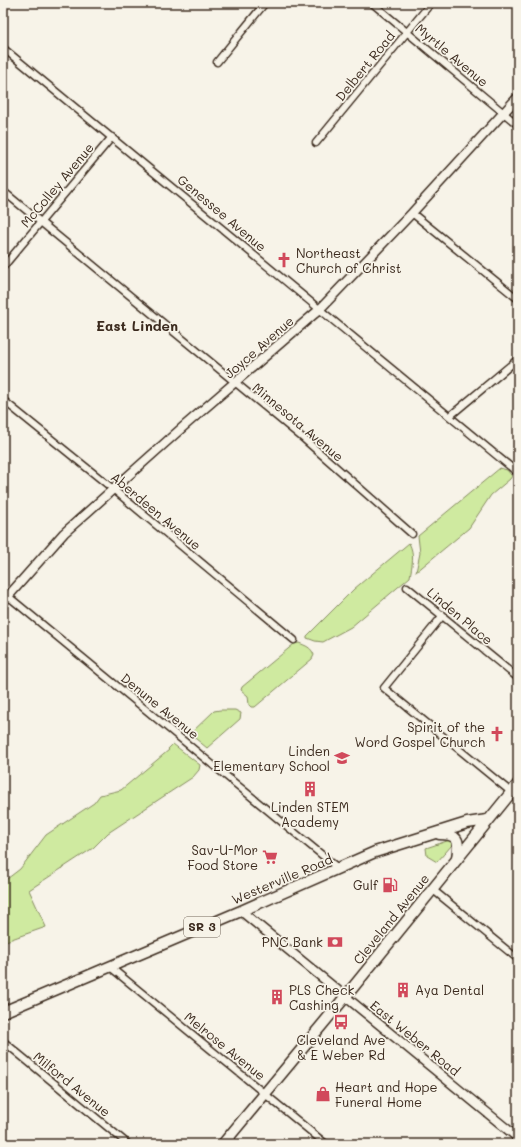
<svg xmlns="http://www.w3.org/2000/svg" width="521" height="1147" font-family="Mali,sans-serif">
  <style>
    .green { fill: #cfeaa0; stroke: #858a5f }
    .lines { fill: none; stroke-linecap: round; stroke-linejoin: round }
    .minor-casing { stroke: #3b2a1e; stroke-width: 9 }
    .tertiary-casing { stroke: #3b2a1e; stroke-width: 11 }
    .primary-casing { stroke: #3b2a1e; stroke-width: 13 }
    .minor { stroke: #f7f3e8; stroke-width: 6 }
    .tertiary { stroke: #f7f3e8; stroke-width: 8 }
    .primary { stroke: #f7f3e8; stroke-width: 10 }
    .labels { text-anchor: middle; stroke-width: 3.5; stroke-linejoin: round; paint-order: stroke }
    .shield { fill: #f7f3e8; stroke: #73665b; stroke-width: 1 }
    .shield-label { font-size: 12px; font-weight: bold; fill: #3b2a1e }
    .street-label { font-size: 13px; fill: #3b2a1e; stroke: #f7f3e8 }
    .poi-label { font-size: 13px; fill: #3b2a1e; stroke: #f7f3e8; text-anchor: end }
    .neighbourhood-label { font-size: 14px; font-weight: bold; fill: #3b2a1e; stroke: #f7f3e8 }
  </style>
  <rect width="100%" height="100%" fill="#f7f3e8"/>
  <filter id="ink" filterUnits="userSpaceOnUse"><feTurbulence type="fractalNoise" baseFrequency=".025" numOctaves="2"/><feDisplacementMap in="SourceGraphic" scale="8" xChannelSelector="R" yChannelSelector="G"/><feConvolveMatrix kernelMatrix="1 2 1 2 8 2 1 2 1" color-interpolation-filters="sRGB"/></filter>
  <g filter="url(#ink)">
    <path class="green" d="M500 468 507 470 512 476 510 479 491 495 469 528 416 572 420 553 418 536Z
      M409 543C415 554 412 565 410 577L351 627 323 642 315 641 307 638V636L354 589Z
      M299 643C306 646 311 647 314 655L312 659 255 707H251L249 705 248 696 241 690 242 687 294 644Z
      M220 710H235L241 713 240 719 207 748 190 734 214 711Z
      M173 744 200 765 199 770 193 777 108 833 93 848 29 890 46 927 3 942V882L20 869 46 835 94 803 100 795 121 790 169 750 168 749Z
      M450 840 453 841 452 845 437 862 427 856 426 848Z"/>
    <g class="lines">
      <g class="minor-casing">
        <path id="minor" d="M372 3 518 125
          M3 48 518 473
          M217 62 265 3
          M316 143 431 3
          M3 191 304 439 412 534
          M412 213 518 299
          M3 267 112 137
          M3 400 113 489 294 640
          M450 416 518 359
          M407 587 518 678
          M3 592 339 869
          M443 615 384 688 511 792
          M432 889 518 959
          M109 966 326 1144
          M3 1041 128 1144"/>
      </g>
      <g class="tertiary-casing">
        <path id="tertiary" d="M3 602 64 533 183 427 320 309 412 213 518 97
          M241 911 518 1138"/>
      </g>
      <g class="primary-casing">
        <path id="primary" d="M439 834C458 834 460 840 457 858
          M3 1012 241 911 375 852 467 823 487 820
          M223 1144 346 996 518 784"/>
      </g>
      <use href="#minor" class="minor"/>
      <use href="#tertiary" class="tertiary"/>
      <use href="#primary" class="primary"/>
    </g>
  </g>
  <defs>
    <g id="church-bare" transform="scale(1.2)"><path d="M-1.2-6h2.4v3.5h3.3v2.4h-3.3V6h-2.4V-.1h-3.3v-2.4h3.3Z" fill="#d1495b" stroke="#f7f3e8" stroke-width="2.5" paint-order="stroke"/></g>
    <g id="school-bare" transform="scale(1.2)"><path d="M0-5L7-2L0 1L-7-2ZM-4 1L0 2.5L4 1V4Q0 6-4 4Z" fill="#d1495b" stroke="#f7f3e8" stroke-width="2.5" paint-order="stroke"/></g>
    <g id="building-bare" transform="scale(1.2)"><path d="M-4-6H4V6H1V3H-1V6H-4ZM-2.5-4.3h1.7v1.8h-1.7ZM.8-4.3h1.7v1.8H.8ZM-2.5-1h1.7V.8h-1.7ZM.8-1h1.7V.8H.8Z" fill="#d1495b" stroke="#f7f3e8" stroke-width="2.5" paint-order="stroke"/></g>
    <g id="supermarket-bare" transform="scale(1.2)"><path d="M-6-5.5h2.5l.6 2H6L4.5 2H-2.5L-4.4-4H-6ZM-1.5 3.2a1.3 1.3 0 1 0 .1 0ZM3 3.2a1.3 1.3 0 1 0 .1 0Z" fill="#d1495b" stroke="#f7f3e8" stroke-width="2.5" paint-order="stroke"/></g>
    <g id="fuel-bare" transform="scale(1.2)"><path d="M-5.5-6h7V0h2V4h1.3V-2.5L3-4.5l.8-.8L6-3V5H2.5V1h-1V6h-7ZM-4.2-4.7v3.2H.2V-4.7Z" fill="#d1495b" stroke="#f7f3e8" stroke-width="2.5" paint-order="stroke"/></g>
    <g id="bank-bare" transform="scale(1.2)"><path d="M-6-4H6V4H-6ZM0-2.3a2.3 2.3 0 1 0 0 4.6a2.3 2.3 0 1 0 0-4.6Z" fill="#d1495b" stroke="#f7f3e8" stroke-width="2.5" paint-order="stroke"/></g>
    <g id="bus-bare" transform="scale(1.2)"><path d="M-5-6H5V4H4V6H2V4H-2V6H-4V4H-5ZM-3.5-4V0h7V-4ZM-3.5 1.2v1.5H-2V1.2ZM2 1.2v1.5H3.5V1.2Z" fill="#d1495b" stroke="#f7f3e8" stroke-width="2.5" paint-order="stroke"/></g>
    <g id="shop-bare" transform="scale(1.2)"><path d="M-5-2.5h2.3a2.7 3.5 0 0 1 5.4 0H5L5.5 6h-11ZM-1.5-2.5h3a1.5 2.3 0 0 0-3 0Z" fill="#d1495b" stroke="#f7f3e8" stroke-width="2.5" paint-order="stroke"/></g>
  </defs>
  <g fill-rule="evenodd">
    <use href="#church-bare" x="284" y="260"/>
    <use href="#church-bare" x="497" y="734"/>
    <use href="#school-bare" x="342" y="758"/>
    <use href="#building-bare" x="310" y="789"/>
    <use href="#supermarket-bare" x="270" y="857"/>
    <use href="#fuel-bare" x="390" y="885"/>
    <use href="#bank-bare" x="335" y="942"/>
    <use href="#building-bare" x="403" y="990"/>
    <use href="#building-bare" x="277" y="997"/>
    <use href="#bus-bare" x="341" y="1022"/>
    <use href="#shop-bare" x="323" y="1094"/>
  </g>
  <g class="labels">
    <rect class="shield" x="184" y="917" width="36" height="20" rx="3"/>
    <g class="shield-label">
      <text x="202" y="931">SR 3</text>
    </g>
    <g class="street-label">
      <text transform="translate(452 55) rotate(40)" y="5">Myrtle Avenue</text>
      <text transform="translate(365 66) rotate(-51)" y="5">Delbert Road</text>
      <text transform="translate(57 185) rotate(-50)" y="5">McColley Avenue</text>
      <text transform="translate(222 213) rotate(40)" y="5">Genessee Avenue</text>
      <text transform="translate(259 347) rotate(-41)" y="5">Joyce Avenue</text>
      <text transform="translate(298 422) rotate(40)" y="5">Minnesota Avenue</text>
      <text transform="translate(156 511) rotate(40)" y="5">Aberdeen Avenue</text>
      <text transform="translate(460 616) rotate(40)" y="5">Linden Place</text>
      <text transform="translate(160 706) rotate(39)" y="5">Denune Avenue</text>
      <text transform="translate(282 879) rotate(-23)" y="5">Westerville Road</text>
      <text transform="translate(391 919) rotate(-51)" y="5">Cleveland Avenue</text>
      <text transform="translate(415 1038) rotate(39)" y="5">East Weber Road</text>
      <text transform="translate(225 1046) rotate(39)" y="5">Melrose Avenue</text>
      <text transform="translate(72 1084) rotate(39)" y="5">Milford Avenue</text>
    </g>
    <g class="poi-label">
      <text x="296" y="258" text-anchor="start">Northeast<tspan x="296" dy="15">Church of Christ</tspan></text>
      <text x="485" y="732">Spirit of the<tspan x="485" dy="15">Word Gospel Church</tspan></text>
      <text x="330" y="756">Linden<tspan x="330" dy="15">Elementary School</tspan></text>
      <text x="310" y="812" text-anchor="middle">Linden STEM<tspan x="310" dy="15">Academy</tspan></text>
      <text x="258" y="855">Sav-U-Mor<tspan x="258" dy="15">Food Store</tspan></text>
      <text x="378" y="890">Gulf</text>
      <text x="323" y="947">PNC Bank</text>
      <text x="289" y="995" text-anchor="start">PLS Check<tspan x="289" dy="15">Cashing</tspan></text>
      <text x="415" y="995" text-anchor="start">Aya Dental</text>
      <text x="341" y="1045" text-anchor="middle">Cleveland Ave<tspan x="341" dy="15">&amp; E Weber Rd</tspan></text>
      <text x="335" y="1092" text-anchor="start">Heart and Hope<tspan x="335" dy="15">Funeral Home</tspan></text>
    </g>
    <g class="neighbourhood-label">
      <text x="137" y="331">East Linden</text>
    </g>
  </g>
  <rect width="521" height="1147" fill="none" stroke="#f7f3e8" stroke-width="16"/>
  <rect x="8" y="8" width="505" height="1131" fill="none" stroke="#3b2a1e" stroke-width="1.5" filter="url(#ink)"/>
</svg>
